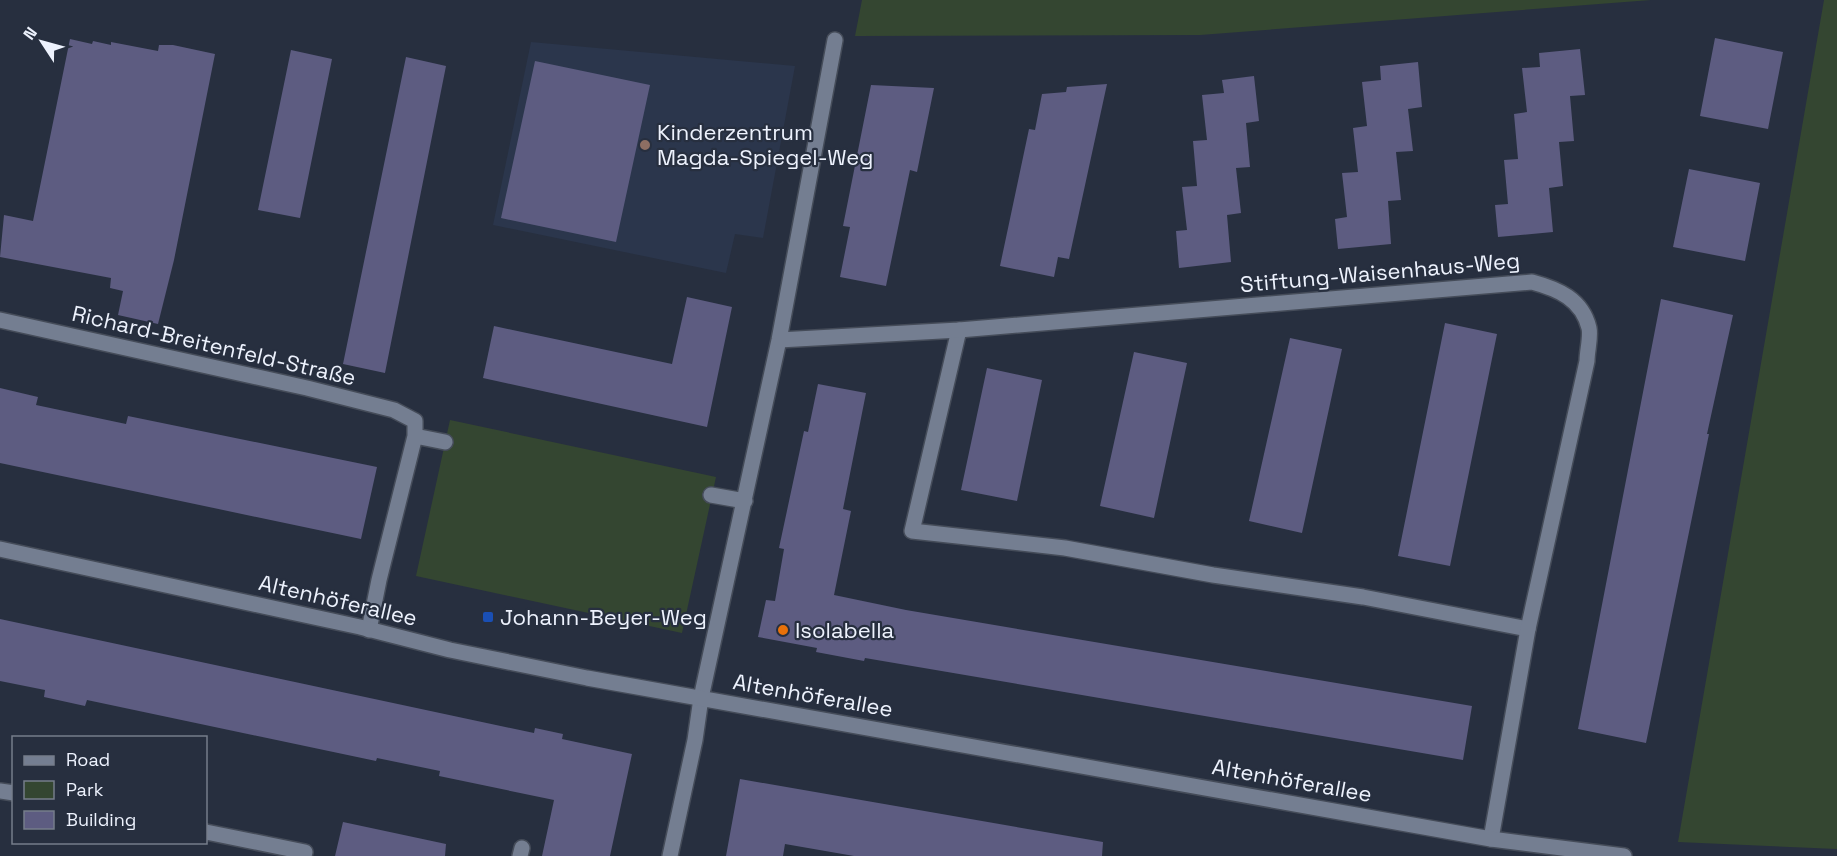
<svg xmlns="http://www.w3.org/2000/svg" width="1837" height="856" font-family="'Space Grotesk',sans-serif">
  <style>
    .built { fill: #2b364c }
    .green { fill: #344631 }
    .building { fill: #5d5c81 }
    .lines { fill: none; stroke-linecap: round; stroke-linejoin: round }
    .lane-casing { stroke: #454c59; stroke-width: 18 }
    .street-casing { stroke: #454c59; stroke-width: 18 }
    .secondary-casing { stroke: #454c59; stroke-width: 18 }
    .lane { stroke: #747e91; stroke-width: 15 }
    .street { stroke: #747e91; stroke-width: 15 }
    .secondary { stroke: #747e91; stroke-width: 15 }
    .education-dot { fill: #8d6e63; stroke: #272f3f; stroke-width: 2 }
    .transit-dot { fill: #1a4fb4; stroke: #272f3f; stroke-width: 2 }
    .food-dot { fill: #e8710a; stroke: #272f3f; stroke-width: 2 }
    .labels { text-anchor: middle; stroke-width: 4.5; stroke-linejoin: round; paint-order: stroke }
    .poi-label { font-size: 22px; fill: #edf2fd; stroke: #272f3f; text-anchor: start }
    .street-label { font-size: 22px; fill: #edf2fd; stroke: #272f3f }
  </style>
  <rect width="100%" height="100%" fill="#272f3f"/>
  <path class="built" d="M531 42 795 66 763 238 735 234 726 273 493 225Z"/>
  <path class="green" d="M862 0H1651L1200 35 855 36Z
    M1824 0H1837V849L1678 842Z
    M450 420 716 477 682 633 416 576Z"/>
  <path class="building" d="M1715 38 1783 52 1768 129 1700 116Z
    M70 39 92 44 93 41 111 45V42L158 51 159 45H173L215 54 174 260 158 324 118 315 123 291 110 288 111 278 0 257 4 215 33 221Z
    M1580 49 1585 95 1570 96 1574 141 1559 142 1563 186 1549 188 1553 232 1498 237 1495 205 1508 204 1504 160 1518 159 1514 114 1527 112 1522 68 1540 67 1539 53Z
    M291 50 332 59 300 218 258 210Z
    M406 57 446 66 385 373 343 364Z
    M535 61 650 85 616 242 501 218Z
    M1418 62 1422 107 1408 109 1413 151 1396 152 1401 200 1388 201 1391 244 1338 249 1335 219 1347 217 1342 173 1358 172 1353 128 1367 126 1362 82 1381 80 1380 66Z
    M1254 76 1259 121 1246 123 1250 167 1236 168 1241 213 1227 215 1231 262 1179 268 1176 231 1187 230 1182 187 1197 186 1193 141 1207 140 1202 95 1224 93 1222 80Z
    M1107 84 1069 259 1058 257 1054 277 1000 266 1029 129 1035 130 1042 94 1066 92 1067 87Z
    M871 85 934 88 917 172 910 170 886 286 840 277 850 227 843 226Z
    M1689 169 1760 183 1745 261 1673 247Z
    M687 297 732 307 707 427 483 378 494 326 672 364Z
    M1661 299 1733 315 1707 434H1709L1646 743 1578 729Z
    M1445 323 1497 334 1450 566 1398 556Z
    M1290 338 1342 349 1302 533 1249 521Z
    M1134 352 1187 363 1154 518 1100 506Z
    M987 368 1042 380 1017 501 961 490Z
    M818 384 866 393 843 509 851 511 834 595 906 610 1472 706 1463 760 865 658 864 661 816 652 817 648 758 637 766 600 775 601 784 549 779 548 804 431 808 432Z
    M0 388 38 397 36 405 126 424 128 416 377 467 361 539 0 463Z
    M0 619 534 733 535 728 563 734 562 739 632 754 610 856H542L554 800 439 776 440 771 377 758 376 761 87 700 85 706 44 697 45 690 0 681Z
    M740 779 1103 842 1102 856H854L785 844 783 856H726Z
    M343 822 446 844 445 856H335Z"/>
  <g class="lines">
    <g class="lane-casing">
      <path id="lane" d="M959 330 912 531 1065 548 1213 575 1363 597 1528 629
        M0 791 14 793
        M206 832 305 852 304 856
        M520 856 522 848"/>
    </g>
    <g class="street-casing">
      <path id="street" d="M0 320 307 388 394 410 415 421V436L379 580 369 630
        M779 340 959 330 1532 282C1558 289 1582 299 1589 328 1591 337 1587 351 1587 361L1528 629 1491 839
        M415 436 445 442
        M711 495 745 501
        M670 856 695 740 701 698 779 340 835 40"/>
    </g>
    <g class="secondary-casing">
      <path id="secondary" d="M0 549 360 627 450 650 587 678 1491 839 1624 856"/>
    </g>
    <use href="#lane" class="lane"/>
    <use href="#street" class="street"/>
    <use href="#secondary" class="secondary"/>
  </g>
  <circle class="education-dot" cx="645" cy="145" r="6"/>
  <rect class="transit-dot" x="482" y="611" width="12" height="12" rx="3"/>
  <circle class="food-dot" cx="783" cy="630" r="6"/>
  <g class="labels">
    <g class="poi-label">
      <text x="657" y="140">Kinderzentrum<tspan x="657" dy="25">Magda-Spiegel-Weg</tspan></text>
      <text x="500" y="625">Johann-Beyer-Weg</text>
      <text x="795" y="638">Isolabella</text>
    </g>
    <g class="street-label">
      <text transform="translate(1380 272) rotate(-5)" y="8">Stiftung-Waisenhaus-Weg</text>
      <text transform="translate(214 345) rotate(13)" y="8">Richard-Breitenfeld-Straße</text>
      <text transform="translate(338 600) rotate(13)" y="8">Altenhöferallee</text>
      <text transform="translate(813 695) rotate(10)" y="8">Altenhöferallee</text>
      <text transform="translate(1292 780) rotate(10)" y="8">Altenhöferallee</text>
    </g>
  </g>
  <rect x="12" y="736" width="195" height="108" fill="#272f3f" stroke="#767d8b" stroke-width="1.5"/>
  <rect x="24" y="756" width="30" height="9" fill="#747e91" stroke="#767d8b" stroke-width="1.5"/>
  <text x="66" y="766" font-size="18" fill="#edf2fd">Road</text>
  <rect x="24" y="781" width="30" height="18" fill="#344631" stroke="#767d8b" stroke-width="1.5"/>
  <text x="66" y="796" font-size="18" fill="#edf2fd">Park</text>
  <rect x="24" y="811" width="30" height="18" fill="#5d5c81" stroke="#767d8b" stroke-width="1.5"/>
  <text x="66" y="826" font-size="18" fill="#edf2fd">Building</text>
  <g transform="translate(42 42) rotate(306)" stroke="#272f3f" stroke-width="4.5" paint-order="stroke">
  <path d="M0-4.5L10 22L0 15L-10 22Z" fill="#edf2fd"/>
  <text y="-9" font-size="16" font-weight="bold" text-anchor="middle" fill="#edf2fd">N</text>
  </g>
</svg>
